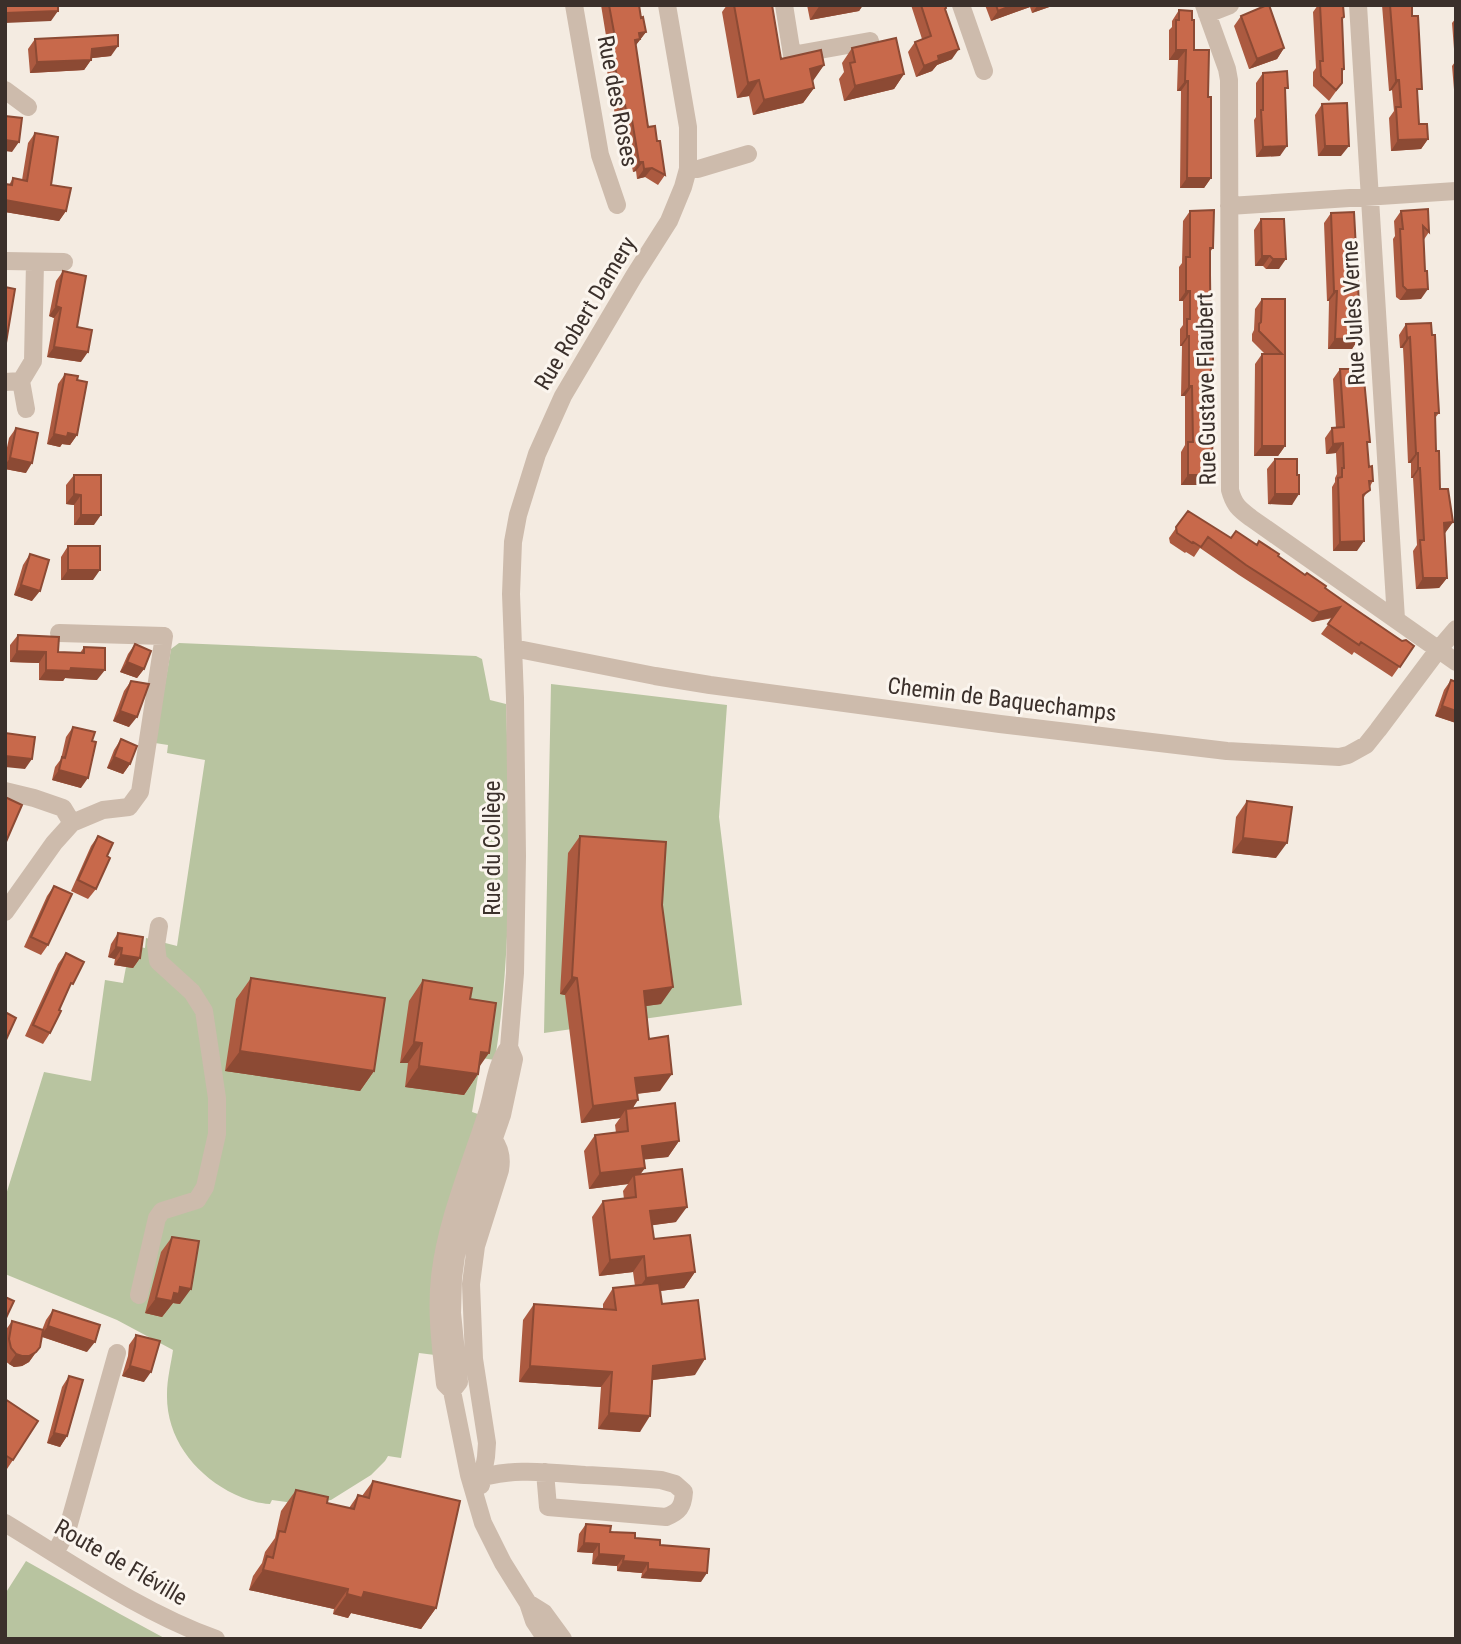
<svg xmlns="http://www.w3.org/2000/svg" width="1461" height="1644" font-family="'Roboto Condensed',sans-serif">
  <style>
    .green { fill: #b8c4a0 }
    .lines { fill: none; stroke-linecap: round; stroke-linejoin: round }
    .minor { stroke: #cdbbac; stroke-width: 18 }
    .wall { fill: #ac5a40 }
    .shaded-wall { fill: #8c4a34 }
    .building { fill: #c8694b; stroke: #8c4a34; stroke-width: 2 }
    .labels { text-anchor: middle; stroke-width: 6; stroke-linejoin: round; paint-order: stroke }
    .street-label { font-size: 23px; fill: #3b302b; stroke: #fbf5ee }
  </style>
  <rect width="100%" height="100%" fill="#f4ebe1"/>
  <path class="green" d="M179 643 476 656 482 659 490 700 506 704C510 821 513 945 495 1060L481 1058 472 1112 481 1115 435 1355 419 1353 401 1458 388 1456 385 1461 371 1475 331 1500 301 1504 272 1500 270 1504C254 1503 242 1498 228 1491 192 1471 166 1436 167 1394 167 1379 171 1364 173 1350L117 1320 5 1274V1198L44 1072 91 1081 105 980 123 983 126 967 134 946 145 948 146 938 177 946 205 760 167 753 168 745 155 743 171 649Z
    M551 684 727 705 719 817 742 1005 544 1033Z
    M26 1561 120 1614 166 1639H5V1594Z"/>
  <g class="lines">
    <path class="minor" d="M574 5 600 155 617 205
      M784 5 792 55 870 41
      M961 5 984 71
      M1204 5 1227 69 1229 80 1230 490C1234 505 1239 509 1251 518L1456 662
      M1358 5 1396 619
      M1207 14 1230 5
      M5 90 28 107
      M688 169H698L748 154
      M1229 206 1456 191
      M5 261 64 262
      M21 381 33 361 35 262
      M5 382 21 381 26 409
      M513 648 655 676 710 685 1000 724 1227 751 1339 757 1348 755 1366 745 1378 730 1438 650 1456 629
      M5 791 34 798 63 808 72 823
      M5 912 54 843 72 823 103 810 129 807 140 792 164 636 59 633
      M509 1047C495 1065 494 1092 487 1113 470 1166 446 1222 440 1277 436 1313 441 1348 445 1384L452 1391 469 1475 483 1523 503 1563 528 1603 534 1621 546 1639
      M139 1295 157 1218 162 1211 197 1200 205 1187 217 1134V1098L204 1011 192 992 158 961 156 945 159 926
      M452 1391 459 1382 452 1313 453 1278 456 1256 466 1218 502 1115 514 1059 509 1047 515 973 517 856 515 698 511 594 513 542 518 515 537 454 563 396 634 276 669 221 683 187 688 169V127L667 5
      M471 1481C507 1467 547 1472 585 1475 610 1476 636 1478 661 1480L675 1484 684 1492C683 1507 679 1512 666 1517L548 1507 545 1472
      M481 1485 486 1457 487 1443 474 1359 471 1284 476 1246 500 1170C502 1159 500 1148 493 1139
      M5 1523C73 1564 141 1612 216 1639
      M55 1553 67 1531 117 1353
      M528 1603 544 1613 563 1639"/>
  </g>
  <path class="wall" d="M601 5H639L641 18 646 32 635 46 648 127 657 141 665 175 658 185 645 177 637 179 636 171 633 172 624 124H620L619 115H615L604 54 608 48Z
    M727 5H772L781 59 824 65 812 81 814 88 803 103 753 115 749 96 737 98 722 12Z
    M807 5H863L859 11 810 20Z
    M911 5H945L952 59 937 65 932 71 916 77 908 52 915 42 922 39Z
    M985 5H1055L1032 13 1030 7 991 21Z
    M1318 5H1343L1342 21 1344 69 1342 73V83L1329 101 1313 86V72L1316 68 1313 12Z
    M1382 5H1412V16L1419 124 1428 139 1421 149 1391 151 1389 118 1394 111 1392 90 1389 91Z
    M1179 10 1192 20 1194 50 1208 97 1211 178 1204 188H1180L1181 91H1177L1178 60H1169V30L1172 27V21Z
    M1241 16 1284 48 1277 59 1249 69 1234 26Z
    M1456 18V113L1452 66 1455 62 1452 23Z
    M35 39 111 56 92 58 91 60 84 70 30 73 28 49Z
    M852 48 904 74 894 89 844 101 839 79 844 72 842 63Z
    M1263 73 1285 91 1280 156 1256 157 1254 120 1256 117V83Z
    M1322 104 1341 156H1318L1315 115Z
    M35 133 51 185 66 211 59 221 5 212V184L9 185 13 178 22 180 28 143Z
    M1428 209 1429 232 1423 241 1421 299 1400 300 1396 297 1393 239 1395 236 1394 221 1401 211Z
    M1190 211 1213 248 1210 252 1212 475 1205 485H1181V452L1185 445V396H1181L1182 346H1180V329L1183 325V301H1179V267L1182 263 1183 221Z
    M1331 213 1359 338 1352 349H1328L1329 301H1327L1324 223Z
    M1261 219 1284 235 1279 269H1266L1263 266H1255L1254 230Z
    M63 271 81 362 47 357 54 318 49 316 56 281Z
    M1262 299H1285V446L1278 456H1254L1255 364 1262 354H1265L1252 341V334L1254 330 1255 309Z
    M1406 324 1439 413 1435 418 1436 451 1440 489 1453 522 1445 533 1447 578 1439 588 1416 589 1413 551 1417 545 1413 478H1411V463H1408L1404 366 1403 348H1400L1399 335Z
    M1340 369 1367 446 1369 467 1373 481 1363 499 1357 551H1333L1332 487 1335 482V478L1337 474 1336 453 1326 454 1325 438 1332 428H1336L1333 379Z
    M65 374 77 435 70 445 62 444 60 447 47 444 58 384Z
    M16 428 26 473 5 469V457L9 438Z
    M1275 459 1297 475 1292 505 1268 504 1267 469Z
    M74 475 94 525H74V505L66 504V485Z
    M1188 511 1231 538 1257 545 1278 556 1402 641 1414 646 1392 677 1354 652 1352 655 1321 634 1333 618 1312 622 1239 575 1200 548 1194 557 1186 552 1185 553 1170 543 1169 538Z
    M68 546 93 580H61V557Z
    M30 554 32 601 14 595 23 565Z
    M18 635 58 652 80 653 84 647 97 680 65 678 63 681 39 680V663L10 662V645Z
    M135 644 144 669 137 678 120 672 128 654Z
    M1451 680 1456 723 1435 716 1444 690Z
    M131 681 129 727 113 721 124 691Z
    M73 727 81 788 52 780 55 767 61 759 66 737Z
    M121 739 130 764 123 774 107 768 114 750Z
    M1247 801 1276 858 1232 853 1236 817Z
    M98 836 107 856 96 889 88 899 71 891 91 846Z
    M580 836 662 905 661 1004 645 1006 649 1039 660 1091 637 1094 633 1109 679 1141 668 1157 644 1159 640 1174 676 1222 652 1225 654 1239 695 1272 684 1288 660 1291 662 1304 695 1375 653 1380 640 1432 598 1429 601 1387 519 1382 523 1320 534 1304 603 1309V1304L613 1288 635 1286 633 1272 599 1276 592 1217 603 1201 624 1199 623 1191 628 1184 589 1189 584 1151 595 1135 616 1133 615 1125 620 1118 581 1123 565 995 560 994 568 853Z
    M54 886 48 945 41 955 24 947 47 896Z
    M118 933 140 958 133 968 114 965 115 959 108 957 111 944Z
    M66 953V994L59 1010 50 1033 43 1044 25 1036 58 964Z
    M251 978 374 1071 360 1091 225 1071 236 999Z
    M423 980 470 999 479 1066 478 1074 464 1095 405 1087 408 1063H400L409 1001Z
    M172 1237 180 1304 173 1303 162 1317 145 1313 161 1252Z
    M53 1310 87 1352 42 1337 40 1347 29 1362 22 1366 14 1367 9 1364 5 1361V1331L12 1321 42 1330 46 1320Z
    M136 1335 144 1382 122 1376 128 1356 129 1345Z
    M69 1376 67 1436 60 1447 47 1443 62 1387Z
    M5 1399 13 1460 5 1472Z
    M373 1481 436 1608 421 1629 351 1613 348 1618 333 1614 334 1609 249 1590 253 1576 262 1563 265 1552 275 1538 281 1511 296 1490 327 1503 349 1508 358 1495 362 1496Z
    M586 1524 660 1545 701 1582 641 1578 642 1573 617 1571V1566L592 1564 593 1553 577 1552 579 1534Z"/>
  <path class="shaded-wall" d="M820 5H863L859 11 810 20Z
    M1013 5H1031L1030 7 991 21 998 11Z
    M1038 5H1055L1032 13Z
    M58 11 51 21 5 23V13Z
    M646 32 633 49 628 50 639 33Z
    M118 46 111 56 84 59 92 49Z
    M1284 48 1277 59 1249 69 1257 59Z
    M959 49 952 59 937 65 932 71 916 77 924 66 938 56Z
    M1176 50H1186L1178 60H1169Z
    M91 60 84 70 30 73 37 62Z
    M824 65 813 81 799 84 810 69Z
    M904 74 894 89 844 101 855 86Z
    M759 80 749 96 737 98 748 83Z
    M1396 80H1399L1392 90 1389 91Z
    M1185 81H1188L1181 91H1177Z
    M814 88 803 103 753 115 764 100Z
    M622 105H625L619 115H615Z
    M631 114 624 124H620L627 115Z
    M1428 139 1421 149 1391 151 1398 140Z
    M5 140 19 142 12 152 5 151Z
    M1287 146 1280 156 1256 157 1263 147Z
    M1325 146H1349L1341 156H1318Z
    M639 162H643L636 171 633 172Z
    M652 168 645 177 637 179 644 169Z
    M1187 178H1211L1204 188H1180Z
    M5 200 66 211 59 221 5 212Z
    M1262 256H1270L1263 266H1255Z
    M1273 259H1286L1279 269H1266Z
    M1428 289 1421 299 1400 300 1407 290Z
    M1186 291H1190L1183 301H1179Z
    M1334 291H1337L1329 301H1327Z
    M56 306 61 308 54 318 49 316Z
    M1187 336H1189L1182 346H1180Z
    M1410 337 1403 348H1400L1407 338Z
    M1359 338 1352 349H1328L1335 339Z
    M54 347 88 352 81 362 47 357Z
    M1189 386H1192L1185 396H1181Z
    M68 433 77 435 70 445 62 444 60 447 47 444 54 434Z
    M1343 443 1336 453 1326 454 1333 444Z
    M1262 446H1285L1278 456H1254Z
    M1416 453H1418L1411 463H1408Z
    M10 458 32 463 26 473 5 469V465Z
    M1418 468H1420L1413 478H1411Z
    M1188 475H1212L1205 485H1181Z
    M74 494 81 495 74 505 66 504Z
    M1275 494H1299L1292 505 1268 504Z
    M81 515H101L94 525H74Z
    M1453 522 1445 533H1437L1444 523Z
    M1364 541 1357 551H1333L1340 542Z
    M68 570H100L93 580H61Z
    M1423 578H1447L1439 588 1416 589Z
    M21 585 40 591 32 601 14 595Z
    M1340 607 1333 617 1312 622 1319 612Z
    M17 651 46 652 39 663 10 662Z
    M127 662 144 669 137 678 120 672Z
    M71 668 105 670 97 680 65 678 63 681 39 680 46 670Z
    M1442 706 1456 711V723L1435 716Z
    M120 711 137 717 129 727 113 721Z
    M5 756 32 759 25 769 5 767Z
    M114 757 130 764 123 774 107 768Z
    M59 770 88 778 81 788 52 780Z
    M1243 838 1287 843 1276 858 1232 853Z
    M116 947 122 948 115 959 108 957Z
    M121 955 140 958 133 968 114 965Z
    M572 977 577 978 565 995 560 994Z
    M673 987 661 1004 632 1008 644 991Z
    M414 1042 422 1043 408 1063H400Z
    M240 1051 374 1071 360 1091 225 1071Z
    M481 1052 489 1053 475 1073Z
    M419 1066 478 1074 464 1095 405 1087Z
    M672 1074 660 1091 624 1095 635 1078Z
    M638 1100 627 1117 626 1109 620 1118 581 1123 593 1106Z
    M679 1141 668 1157 631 1161 642 1146Z
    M645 1168 635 1182 634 1175 628 1184 589 1189 600 1173Z
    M687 1207 676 1222 640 1227 650 1211Z
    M644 1256 633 1272 599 1276 610 1260Z
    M695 1272 684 1288 635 1294 646 1278Z
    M180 1287 191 1289 180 1304 173 1303 162 1317 145 1313 156 1298 174 1293Z
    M48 1326 95 1342 87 1352 40 1336Z
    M36 1352 29 1362 22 1366 14 1367 9 1364 16 1354Z
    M705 1359 695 1375 643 1381 653 1366Z
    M130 1366 151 1372 144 1382 122 1376Z
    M530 1366 612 1372 601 1387 519 1382Z
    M609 1413 650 1416 640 1432 598 1429Z
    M54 1433 67 1436 60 1447 47 1443Z
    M584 1543 599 1544 593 1553 577 1552Z
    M599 1554 624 1556 617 1566 592 1564Z
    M623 1561 648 1563 642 1573 617 1571Z
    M648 1569 707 1573 701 1582 641 1578Z
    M263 1570 348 1589 334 1609 249 1590Z
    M364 1592 436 1608 421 1629 351 1613 348 1618 333 1614 347 1594Z"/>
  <path class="building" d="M5 5H58V11L5 13Z
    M609 5H639L641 18 643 17 646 32 639 33 640 39 635 40 648 127 655 126 657 141H660L665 175 652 168 644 169 643 162H639L631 114 627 115 625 105H622L611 44 616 43Z
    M734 5H772L781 59 821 50 824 65 810 69 814 88 764 100 759 80 748 83Z
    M921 5H945L946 8 945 9 959 49 938 56 939 60 924 66 915 42 931 36Z
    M996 5H1013L998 11Z
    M1267 5H1269L1284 48 1257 59 1241 16Z
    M1320 5H1343L1344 17 1342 18 1344 69H1342V83L1336 90 1321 76 1320 61H1323Z
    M1390 5H1412V16H1418L1422 89H1417L1419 124H1427L1428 139 1398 140 1396 107H1401L1399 80H1396Z
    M1179 10 1192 11V20H1194V50H1209L1208 97H1211V178H1187L1188 81H1185L1186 50H1176V20H1179Z
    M118 35V46L92 49 91 60 37 62 35 39Z
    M896 38 904 74 855 86 850 63 855 62 852 48Z
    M1287 71 1288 88H1285L1287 146 1263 147 1261 110H1263V73Z
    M1347 103 1349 146H1325L1322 104Z
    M5 116 22 118 19 142 5 140Z
    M35 133 58 137 51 185 71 188 66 211 5 200V184L12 185 13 178 27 181Z
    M1428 209 1429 232 1423 226 1425 271H1427L1428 289 1407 290 1403 286 1400 229H1403L1401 211Z
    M1214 210 1213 248H1210V275L1211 350H1213V367H1211V396L1213 397 1212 475H1188V442H1193L1192 386H1189V336H1187V319H1190V291H1186V257H1190V211Z
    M1354 212 1360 323H1359V338L1335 339 1337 291H1334L1331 213Z
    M1261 219H1284L1286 259H1273L1270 256H1262Z
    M63 271 86 276 77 327 92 330 88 352 54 347 61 308 56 306Z
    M5 287 15 289 6 343H5Z
    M1262 299H1285V446H1262V354H1282L1259 331V324L1261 322Z
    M1431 323 1432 335H1435L1437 378 1439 413H1435L1436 451H1439L1440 489H1448L1453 522 1444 523 1447 578H1423L1420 540H1424L1420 468H1418V453H1416L1411 356 1410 337 1407 338 1406 324Z
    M1340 369H1363L1370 442H1367L1369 467 1372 466 1373 481H1369L1370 490 1363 495 1364 541 1340 542 1338 478 1342 477V468H1344L1343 443 1333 444 1332 428 1344 427Z
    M65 374 78 376 77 380 87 382 77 435 68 433 67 437 54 434Z
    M16 428 38 433 32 463 10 458Z
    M1275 459H1297V475H1299V494H1275Z
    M74 475H101V515H81V495L74 494Z
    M1188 511 1231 538 1236 531 1257 545 1259 541 1279 554 1278 556 1305 575 1307 573 1326 586 1325 588 1352 607 1402 641 1406 640 1414 646 1400 667 1361 642 1359 645 1328 624 1340 607 1319 612 1246 565 1208 537 1201 547 1193 542 1192 543 1177 533 1176 527Z
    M68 546H100V570H68Z
    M30 554 49 560 40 591 21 585Z
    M18 635 59 637 58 652 84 653V647L105 648V670L71 668 70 671 46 670V652L17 651Z
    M135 644 151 651 144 669 127 662Z
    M1451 680 1456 682V711L1442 706Z
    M131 681 149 684 137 717 120 711Z
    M73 727 95 732 92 741 96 742 88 778 59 770 62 757 65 758Z
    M5 733 35 737 32 759 5 756Z
    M121 739 137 746 130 764 114 757Z
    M5 797 22 805 5 844Z
    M1247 801 1292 807 1287 843 1243 838Z
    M98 836 113 843 107 856 110 858 96 889 78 880Z
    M580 836 666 842 662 905 673 987 644 991 649 1039 668 1036 672 1074 635 1078 638 1100 593 1106 577 978 572 977Z
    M54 886 72 894 48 945 31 937Z
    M118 933 143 937 140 958 121 955 122 948 116 947Z
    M66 953 84 962 73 984 71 983 59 1010 61 1011 50 1033 33 1025Z
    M251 978 385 998 374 1071 240 1051Z
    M423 980 472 988 470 999 496 1003 489 1053 481 1052 478 1074 419 1066 422 1043 414 1042Z
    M5 1012 16 1018 5 1042Z
    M675 1103 679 1141 642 1146 645 1168 600 1173 595 1135 628 1131 626 1109Z
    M682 1169 687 1207 650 1211 654 1239 690 1235 695 1272 646 1278 644 1256 610 1260 603 1201 636 1197 634 1175Z
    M172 1237 199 1241 191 1289 180 1287 179 1294 174 1293 172 1301 156 1298Z
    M659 1283 662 1304 698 1300 705 1359 653 1366 650 1416 609 1413 612 1372 530 1366 534 1304 616 1310 613 1288Z
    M5 1297 14 1301 5 1320Z
    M53 1310 100 1325 95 1342 48 1326Z
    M12 1321 43 1330 40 1347 36 1352 29 1356H22L16 1354 11 1348 9 1339Z
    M136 1335 160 1341 151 1372 130 1366 135 1346Z
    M69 1376 83 1380 67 1436 54 1433Z
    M5 1399 38 1421 13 1460 5 1455Z
    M373 1481 460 1501 436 1608 364 1592 362 1598 347 1594 348 1589 263 1570 267 1556 273 1558 279 1531 285 1532 296 1490 328 1497 327 1503 354 1509 358 1495 369 1498Z
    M586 1524 611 1526 610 1532 635 1533V1538L660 1540V1545L709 1549 707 1573 648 1569V1563L623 1561 624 1556 599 1554V1544L584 1543Z"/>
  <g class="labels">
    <g class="street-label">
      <text transform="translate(618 101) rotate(79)" y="8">Rue des Roses</text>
      <text transform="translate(585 313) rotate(-59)" y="8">Rue Robert Damery</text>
      <text transform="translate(1353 313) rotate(-93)" y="8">Rue Jules Verne</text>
      <text transform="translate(1206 389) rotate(-91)" y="8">Rue Gustave Flaubert</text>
      <text transform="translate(1002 699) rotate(7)" y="8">Chemin de Baquechamps</text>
      <text transform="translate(492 848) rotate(-90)" y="8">Rue du Collège</text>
      <text transform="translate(121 1562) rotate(30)" y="8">Route de Fléville</text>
    </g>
  </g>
  <rect width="1461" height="1644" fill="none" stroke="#3b302b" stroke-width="14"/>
</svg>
